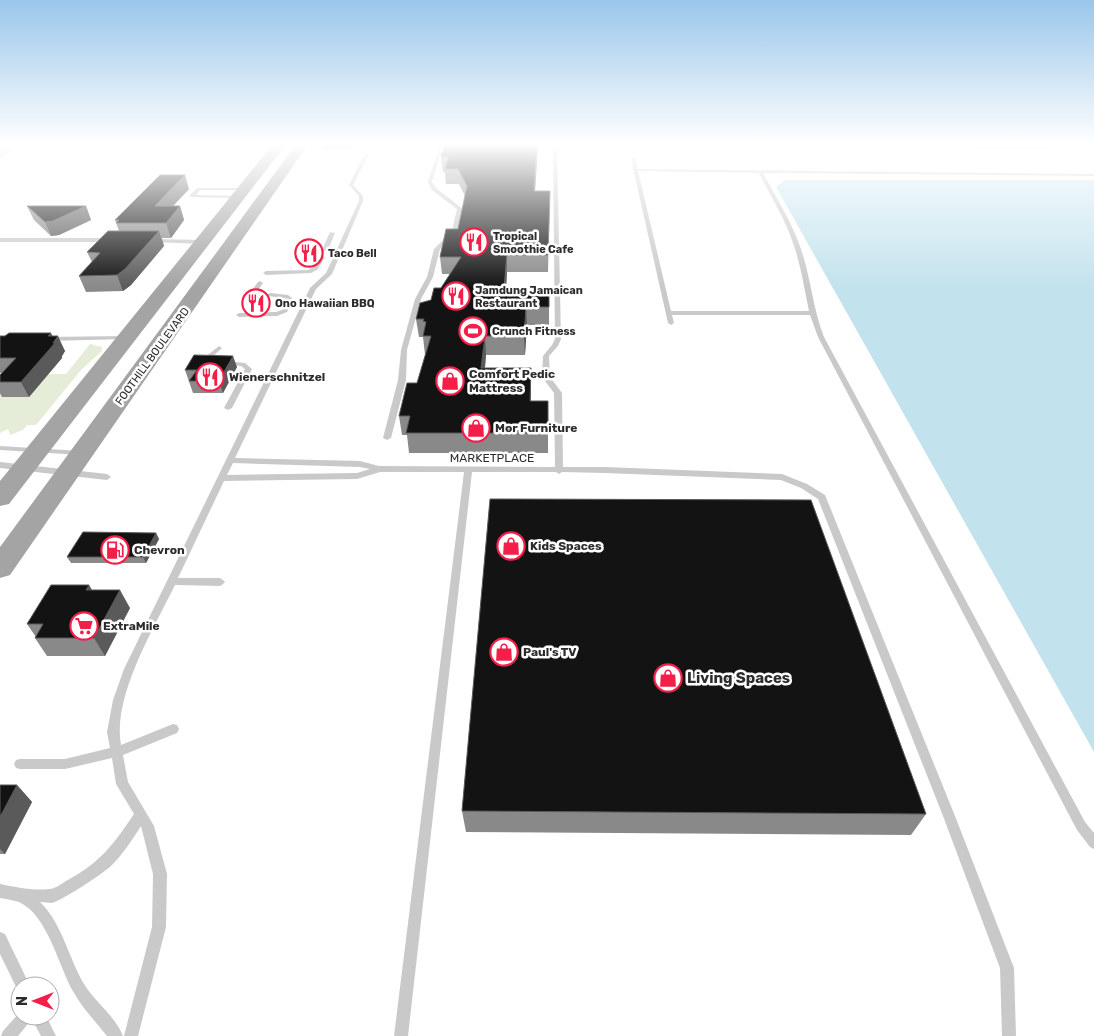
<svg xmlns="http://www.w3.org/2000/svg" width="1094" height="1036" font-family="Rubik,sans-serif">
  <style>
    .green { fill: #e5ecd8 }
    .water { fill: #c2e2ed }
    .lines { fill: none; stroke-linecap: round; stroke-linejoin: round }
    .service { fill: #c9c9c9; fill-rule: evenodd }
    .primary { fill: #a4a4a4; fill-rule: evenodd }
    .wall { fill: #898989 }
    .shaded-wall { fill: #5a5a5a }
    .building { fill: #131313; stroke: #5a5a5a }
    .labels { text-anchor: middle; stroke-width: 5; stroke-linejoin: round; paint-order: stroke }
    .far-poi-label { font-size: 11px; font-weight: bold; fill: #2c2c2c; stroke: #fff; text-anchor: start }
    .far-street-label { font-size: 11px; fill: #2c2c2c; stroke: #fff }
    .poi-label { font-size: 12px; font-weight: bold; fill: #2c2c2c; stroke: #fff; text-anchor: start }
    .street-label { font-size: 12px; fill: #2c2c2c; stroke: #fff }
    .near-poi-label { font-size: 15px; font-weight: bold; fill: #2c2c2c; stroke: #fff; text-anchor: start }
  </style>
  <rect width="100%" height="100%" fill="#fff"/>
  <path class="green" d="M90 344 102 347V351L81 370 36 425H27L23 430 10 435 8 429 0 433V374H66Z"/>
  <path class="water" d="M785 180H1094V752L776 187Z"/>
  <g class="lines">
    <path class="service" d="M440 143H444L432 182 436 188 463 209 458 231 440 249 433 277 421 299 407 350 406 380 391 438 387 440 383 438 398 380 401 350 415 299 427 277 434 249 452 231 457 209 432 190 428 182Z
      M1094 146V148L918 149 916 148 918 147Z
      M0 149 13 150 0 158V155L6 151H0Z
      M553 149 557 150 561 339 558 346 549 356 550 377 562 393 563 467H605L782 474 807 484 825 495 955 816 1014 968 1016 1036H1002L1000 968 943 816 818 499 801 488 781 480 605 473 562 472 559 474 556 472H472L408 1036H394L464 472H380L357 479 224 481 178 578H220L223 580 225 582 223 584 220 586 175 585C154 628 112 697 121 745L173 724 177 725 179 729 177 733 123 755 128 782 154 826 167 874 166 927 138 1036H124L152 927 153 874 141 826C132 840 123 854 111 866 104 873 61 901 52 903 49 903 44 902 40 902 64 925 69 963 88 990 99 1005 116 1018 123 1036H107C96 1022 83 1009 74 993 59 968 48 915 19 902 13 900 6 899 0 898V884C15 887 34 891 49 889 55 889 61 884 66 881 100 863 113 845 134 814L116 784 112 758 65 769H20L16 768 14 764 16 760 20 759H65L110 748 107 732 113 700 124 669 310 288 326 273 359 201V196L349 185 365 153 369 154 353 185 363 196V201L332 274 316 289 235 458 360 461 379 466 555 467 554 393 542 377 543 356 552 345 555 339ZM233 463 360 467 370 469 357 473 227 475Z
      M633 158 635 159 638 169 1094 174V176L763 173C777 199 793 224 802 252 811 280 813 309 824 337L1085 822 1094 833V849L1090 847 1077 830 818 337 810 315H672L674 323 671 325 668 323 631 159ZM638 171 759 173C770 196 785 218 793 243 801 265 804 288 809 311H671Z
      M197 188H245L247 189 245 190H200L196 195 240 196V198H238L190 197V195Z
      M330 232 335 233 328 250 323 251 322 250Z
      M0 238H110L113 240 110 242H0Z
      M153 239 203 240 206 242 203 244 151 242 150 241Z
      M320 256 325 257 318 269 311 273 266 275 263 273 266 271 308 270 314 267Z
      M260 281 263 283 256 293 260 294V296L250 295 249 294 258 282Z
      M270 293 288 295 294 300 291 302 284 298 268 296 267 295Z
      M287 305 290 307 287 312 277 316 239 317 236 315 239 313 276 312 282 310 285 306Z
      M125 336 127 337V339L48 341 45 339 48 337Z
      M219 346 222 348 210 359 214 362V364H210L204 360V358Z
      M225 361 245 363 252 369 232 408 228 410 224 408 245 369 241 366 223 364V362Z
      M0 446 81 451 85 453 81 455 0 450Z
      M0 462 107 474 111 477 107 480 0 468Z
      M0 932 5 934 30 986H20V992L18 991 0 954Z
      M20 1012V1016H46L56 1036H41L32 1019 18 1036H1L3 1031Z"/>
    <path class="primary" d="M274 143H287L9 504 0 506V481Z
      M297 143H309L10 575 0 578V547Z"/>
  </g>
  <path class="wall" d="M323 143H355L351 149H324Z
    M445 143H538L535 191H550L548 272H507L506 288H549V325H527L525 355H486L485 368 531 388V401H548V453H409L407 435H402L399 416 417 383 425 355 423 337H419L416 319 441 288 450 274H442L440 257 458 229 465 196 459 184H446L445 172H443L441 157Z
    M189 189 173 206H180L184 220 171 238H162L164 246 131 285 123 291 86 292 79 276 92 262 87 252 119 231 115 220Z
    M27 206H86L91 220 59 235 51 236 34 220Z
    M0 336H53L65 351 62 356V358L29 397H2L0 393V375L2 373H0Z
    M237 367 223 393H193L185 370Z
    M156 533 159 539 146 563H71L67 557Z
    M89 585 92 590 130 608 105 656H47L35 638 36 637 27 624Z
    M0 785H17L32 802 5 854H0Z
    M462 811 926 814 911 835 466 832Z"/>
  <path class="shaded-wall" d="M0 143H7L0 147Z
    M350 143H355L351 149Z
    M537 143H538V145L534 207V191Z
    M185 175 189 189 160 220 155 206Z
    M86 206 91 220 59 235 51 236 45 222Z
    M180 206 184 220 171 238 166 223Z
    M159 231 164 246 131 285 123 291 117 275Z
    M507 255V272L505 306 504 288Z
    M526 307 527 325 525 355 524 336Z
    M51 333 55 341 58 336 65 351 62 356V358L29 397 21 382 48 336Z
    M485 336 486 355 483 388 481 368Z
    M233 356 237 367 223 393 219 381Z
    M531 368V388L530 420V401Z
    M156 533 159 539 146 563 143 557Z
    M89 585 99 603 86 590Z
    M120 590 130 608 105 656 94 638Z
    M17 785 32 802 5 854 0 849V817Z"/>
  <path class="building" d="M445 143H537L534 191H550L548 255H507L504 288H549V307H526L524 336H485L481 368H531L530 401H548V433H406L410 416H399L407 383H417L431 336H423L426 322 423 321 424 319H416L420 303 431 300 434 288H441L461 257H440L446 229H458L467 186 458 169H445L448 157H441Z
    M160 175H185L155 206H180L166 223H116L119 220H115Z
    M27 206H86L53 221 45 222Z
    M108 231H159L125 269 117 275 79 276 100 253 87 252Z
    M9 333H51L48 336H58L53 343H55L21 382H0V375L16 358H0V336H5Z
    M194 355 233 356 219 381H189L197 370H185Z
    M490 499 811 500 926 814 462 811Z
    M83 532 156 533 143 557H67Z
    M51 585H89L86 590H120L94 638H35L43 624H27Z
    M0 785H17L0 817Z"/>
  <linearGradient id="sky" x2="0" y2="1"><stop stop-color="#99c6ea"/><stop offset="0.5" stop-color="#fff"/><stop offset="1" stop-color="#fff" stop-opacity="0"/></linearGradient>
  <rect width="1094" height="288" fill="url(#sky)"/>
  <defs>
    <g id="restaurant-ring" transform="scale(1.4375)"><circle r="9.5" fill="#fff" stroke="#f31f49" stroke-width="1.5"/><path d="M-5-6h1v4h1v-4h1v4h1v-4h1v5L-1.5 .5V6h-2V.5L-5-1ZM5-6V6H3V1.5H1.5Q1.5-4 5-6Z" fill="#f31f49"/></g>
    <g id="stadium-ring" transform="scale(1.4375)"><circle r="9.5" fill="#fff" stroke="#f31f49" stroke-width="1.5"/><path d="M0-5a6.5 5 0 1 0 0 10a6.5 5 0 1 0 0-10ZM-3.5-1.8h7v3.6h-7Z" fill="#f31f49"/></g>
    <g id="shop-ring" transform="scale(1.4375)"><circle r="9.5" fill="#fff" stroke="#f31f49" stroke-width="1.5"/><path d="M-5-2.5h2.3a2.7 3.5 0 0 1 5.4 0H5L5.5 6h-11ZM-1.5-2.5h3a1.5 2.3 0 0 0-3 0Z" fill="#f31f49"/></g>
    <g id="fuel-ring" transform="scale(1.4375)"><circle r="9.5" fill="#fff" stroke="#f31f49" stroke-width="1.5"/><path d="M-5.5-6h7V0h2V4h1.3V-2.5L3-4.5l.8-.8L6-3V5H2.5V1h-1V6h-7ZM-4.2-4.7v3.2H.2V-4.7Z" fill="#f31f49"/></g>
    <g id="supermarket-ring" transform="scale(1.4375)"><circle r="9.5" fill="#fff" stroke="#f31f49" stroke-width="1.5"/><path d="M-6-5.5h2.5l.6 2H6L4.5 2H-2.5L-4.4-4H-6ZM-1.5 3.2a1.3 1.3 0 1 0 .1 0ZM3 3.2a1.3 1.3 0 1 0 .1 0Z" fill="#f31f49"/></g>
  </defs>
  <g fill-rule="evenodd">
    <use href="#restaurant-ring" x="474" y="242"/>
    <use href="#restaurant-ring" x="309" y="253"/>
    <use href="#restaurant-ring" x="456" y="296"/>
    <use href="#restaurant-ring" x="256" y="303"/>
    <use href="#stadium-ring" x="473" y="331"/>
    <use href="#restaurant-ring" x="210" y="377"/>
    <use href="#shop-ring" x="450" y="381"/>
    <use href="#shop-ring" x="476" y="428"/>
    <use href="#shop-ring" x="511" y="546"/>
    <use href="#fuel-ring" x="115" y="550"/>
    <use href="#supermarket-ring" x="84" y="626"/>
    <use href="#shop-ring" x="504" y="652"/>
    <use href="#shop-ring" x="668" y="678"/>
  </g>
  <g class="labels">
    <g class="far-poi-label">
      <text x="493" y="240">Tropical<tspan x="493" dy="13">Smoothie Cafe</tspan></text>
      <text x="328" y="257">Taco Bell</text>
      <text x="475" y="294">Jamdung Jamaican<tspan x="475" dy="13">Restaurant</tspan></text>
      <text x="275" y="307">Ono Hawaiian BBQ</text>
      <text x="492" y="335">Crunch Fitness</text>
    </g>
    <g class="far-street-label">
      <text transform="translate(152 356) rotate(-54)" y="4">FOOTHILL BOULEVARD</text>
    </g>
    <g class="poi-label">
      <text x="469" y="378">Comfort Pedic<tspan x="469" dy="14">Mattress</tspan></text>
      <text x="229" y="381">Wienerschnitzel</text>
      <text x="495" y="432">Mor Furniture</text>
      <text x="530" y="550">Kids Spaces</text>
      <text x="134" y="554">Chevron</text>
      <text x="103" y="630">ExtraMile</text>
      <text x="523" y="656">Paul's TV</text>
    </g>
    <g class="street-label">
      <text x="492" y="462">MARKETPLACE</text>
    </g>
    <g class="near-poi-label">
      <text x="687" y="683">Living Spaces</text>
    </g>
  </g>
  <g transform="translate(35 1001) rotate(270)"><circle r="24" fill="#ffffff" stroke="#ababab"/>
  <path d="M0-4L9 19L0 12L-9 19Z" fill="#f31f49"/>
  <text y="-8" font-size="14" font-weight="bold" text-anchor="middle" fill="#2c2c2c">N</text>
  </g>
</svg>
